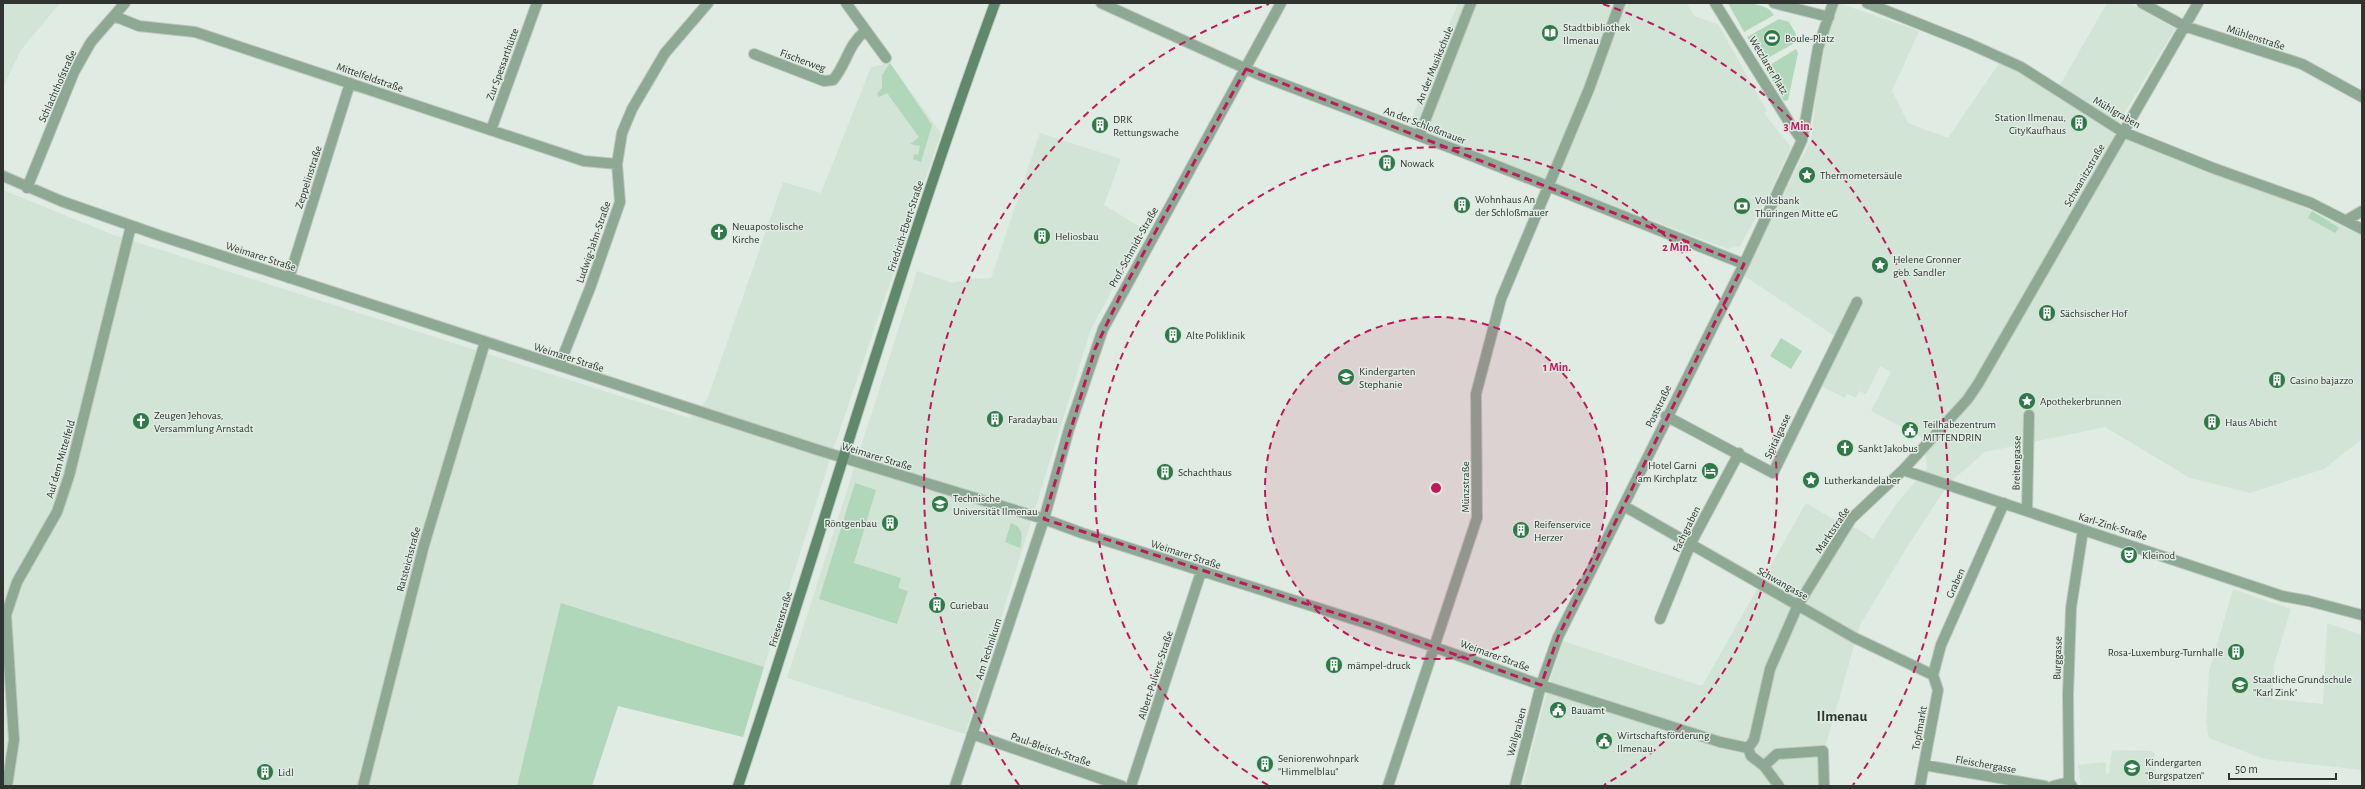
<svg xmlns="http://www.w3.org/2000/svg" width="2365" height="789" font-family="'Alegreya Sans',sans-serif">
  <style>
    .built { fill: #d1e4d5 }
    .green { fill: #b0d7b9 }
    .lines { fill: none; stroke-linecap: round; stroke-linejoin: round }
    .street-casing { stroke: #bdc7bf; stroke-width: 12 }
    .secondary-casing { stroke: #bdc7bf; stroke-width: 12 }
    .street { stroke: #8da893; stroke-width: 10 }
    .secondary { stroke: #60886a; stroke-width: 10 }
    .marked { fill: none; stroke: #c2185b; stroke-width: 3; stroke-dasharray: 8 5; stroke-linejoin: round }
    .ring { fill: none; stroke: #c2185b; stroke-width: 2; stroke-dasharray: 7 5 }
    .labels { text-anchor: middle; stroke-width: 3; stroke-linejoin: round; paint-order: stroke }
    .poi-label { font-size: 11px; fill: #2f3430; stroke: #e0ece3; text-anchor: start }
    .street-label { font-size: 11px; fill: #2f3430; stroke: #e0ece3 }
    .district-label { font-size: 15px; font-weight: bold; fill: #2f3430; stroke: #e0ece3 }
    .centre { fill: #c2185b; stroke: #e0ece3; stroke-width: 2 }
    .ring-label { font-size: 12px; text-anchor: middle; font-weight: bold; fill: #c2185b; stroke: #e0ece3; stroke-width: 3; stroke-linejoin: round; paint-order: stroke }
  </style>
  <rect width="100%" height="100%" fill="#e0ece3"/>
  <path class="built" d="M3 3H60L21 50 3 87Z
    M1458 3H1687L1694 16 1718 24 1767 111 1764 113 1791 147 1770 192 1740 246 1728 249 1408 128Z
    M1839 3 1919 31 1892 91 1908 123 1948 138 2006 53 2060 85 2107 3H2130L2175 29 2114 130 2212 173 2301 206 2354 232 2362 226V439L2324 469 2250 493 2190 478 2105 427 1985 452 1949 483 1909 544 1860 625 1825 748 1828 786H1523L1548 687 1563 641 1702 686 1806 503 1833 519 1857 529 1873 539 1897 503 1927 468 1923 438 1871 411 1891 372 1880 366 1866 394 1859 391 1856 398 1847 394 1845 398 1819 385 1810 386 1836 337 1743 275 1811 140 1821 54Z
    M890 63 941 133 831 456 764 667 562 603 517 786H3V190L111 234 689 418 707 400 783 182 821 193 871 67Z
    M1040 133 1121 159 1104 205 1145 230 1091 329 965 734 787 678 917 271 954 283 967 279 991 278Z
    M2233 589 2291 609 2274 665 2272 699 2323 704 2327 623 2362 635V770L2264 759 2209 738 2206 723 2209 672Z
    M2112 750 2150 751 2155 754 2153 766 2157 773 2163 775 2164 781 2157 786H2081L2078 765 2106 762V773L2109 774Z"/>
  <path class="green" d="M1728 3C1742 3 1766 1 1774 15L1744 32Z
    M1779 19 1789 22 1796 34 1793 44 1764 60 1763 58 1760 59 1747 37Z
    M1796 49 1798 53 1788 100 1784 101 1765 68Z
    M890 63 932 125 921 162 913 159 914 154 918 155 920 146 910 144 919 137 887 93 879 97 877 94 882 88V75Z
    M2312 211 2339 228 2335 233 2308 218Z
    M1781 338 1802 351 1791 369 1770 356Z
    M855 483 876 490 854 563 901 578 898 588 908 591 897 624 819 599Z
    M1011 523C1023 527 1023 536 1020 548L1005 542Z
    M561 603 764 667 743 737 618 706 592 786H517Z"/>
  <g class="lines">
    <g class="street-casing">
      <path id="street" d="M846 3 886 58
        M1101 3 1262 76 1472 156 1744 264
        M1715 3 1789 122 1802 140
        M1774 3 1829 17
        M1867 3 1970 44 2021 67 2123 132 2213 168 2311 203 2362 229
        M2142 3 2184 26 2302 64 2362 97
        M114 16 139 26 195 32 584 161 617 164
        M754 54 824 81 833 80C847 64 847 46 865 31
        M491 130 537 3
        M1419 136 1471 3
        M3 176 61 201 161 236 818 450 1044 519 1082 533 1375 626 1541 685 1720 742 1748 748
        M27 188 74 72 91 42 125 3
        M2347 220 2362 211
        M289 278 350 83
        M559 366 590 288 620 202 617 164 622 133 632 109 665 53 708 3
        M1666 416 1773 473 1857 302
        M1903 470 2282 596 2309 601 2362 615
        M1624 506 1855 638 1933 675
        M2027 511 2029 415
        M1660 619 1690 545 1739 453
        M1933 675 1941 645 2004 503
        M972 734 1122 786
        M1748 748 1754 740 1770 669 1798 605 1851 519 1903 470 1967 400 1978 384 2198 3
        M1748 748 1751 756 1764 766 1779 786
        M1924 765 2045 786
        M1764 766 1777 754 1823 751 1824 786
        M7 786 14 740 6 615 17 582 57 512 69 476 131 226
        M363 786 424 545 485 342
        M955 786 1044 519 1069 429 1103 329 1281 3
        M1131 786 1201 572
        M1388 786 1477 518 1476 394 1501 299 1589 89 1620 3
        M1515 786 1541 685 1558 637 1744 264 1802 140 1818 48 1833 3
        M1920 786 1938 690 1933 675
        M2053 786 2069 782
        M2072 786 2069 782 2068 695 2071 608 2083 530"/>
    </g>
    <g class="secondary-casing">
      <path id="secondary" d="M738 786C825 526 900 261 995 3"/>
    </g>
    <use href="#street" class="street"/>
    <use href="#secondary" class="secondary"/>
  </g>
  <path class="marked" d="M1246 69 1744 264 1558 637 1541 685 1375 626 1044 519 1095 349 1123 290Z"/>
  <circle cx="1436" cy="488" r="171" fill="#c2185b" fill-opacity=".12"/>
  <g class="ring">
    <circle cx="1436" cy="488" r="171"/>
    <path d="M1268 785A341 341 0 1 1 1604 785"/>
    <path d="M1019 785A512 512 0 0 1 1269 4M1603 4A512 512 0 0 1 1853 785"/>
  </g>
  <defs>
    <g id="library-disc" transform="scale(0.9)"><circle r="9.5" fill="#2e7947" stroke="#e0ece3"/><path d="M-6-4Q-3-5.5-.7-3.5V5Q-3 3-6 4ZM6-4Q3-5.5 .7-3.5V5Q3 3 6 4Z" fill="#fff"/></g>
    <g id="stadium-disc" transform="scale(0.9)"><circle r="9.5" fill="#2e7947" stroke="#e0ece3"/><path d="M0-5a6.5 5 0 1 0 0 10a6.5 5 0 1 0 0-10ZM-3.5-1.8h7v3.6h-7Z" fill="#fff"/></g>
    <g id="building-disc" transform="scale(0.9)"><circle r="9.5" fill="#2e7947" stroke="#e0ece3"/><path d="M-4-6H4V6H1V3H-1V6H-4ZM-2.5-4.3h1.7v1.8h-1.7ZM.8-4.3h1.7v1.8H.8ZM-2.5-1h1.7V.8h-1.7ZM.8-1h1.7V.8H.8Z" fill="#fff"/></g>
    <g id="sight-disc" transform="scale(0.9)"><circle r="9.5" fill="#2e7947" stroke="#e0ece3"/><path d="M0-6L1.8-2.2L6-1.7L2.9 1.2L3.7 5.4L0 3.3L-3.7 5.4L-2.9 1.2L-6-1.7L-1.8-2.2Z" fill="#fff"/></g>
    <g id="bank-disc" transform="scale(0.9)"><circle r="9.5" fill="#2e7947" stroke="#e0ece3"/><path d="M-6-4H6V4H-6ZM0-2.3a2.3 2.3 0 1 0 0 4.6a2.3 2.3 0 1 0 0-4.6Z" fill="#fff"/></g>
    <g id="church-disc" transform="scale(0.9)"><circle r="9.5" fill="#2e7947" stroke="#e0ece3"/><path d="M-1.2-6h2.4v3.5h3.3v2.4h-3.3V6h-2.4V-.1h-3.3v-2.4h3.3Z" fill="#fff"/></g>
    <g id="school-disc" transform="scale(0.9)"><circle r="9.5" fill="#2e7947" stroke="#e0ece3"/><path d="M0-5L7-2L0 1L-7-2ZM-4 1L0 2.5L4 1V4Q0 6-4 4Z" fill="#fff"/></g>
    <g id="civic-disc" transform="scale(0.9)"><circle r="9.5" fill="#2e7947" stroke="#e0ece3"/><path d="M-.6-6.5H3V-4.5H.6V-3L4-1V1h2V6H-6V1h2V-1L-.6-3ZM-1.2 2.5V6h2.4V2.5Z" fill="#fff"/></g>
    <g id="hotel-disc" transform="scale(0.9)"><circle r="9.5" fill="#2e7947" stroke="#e0ece3"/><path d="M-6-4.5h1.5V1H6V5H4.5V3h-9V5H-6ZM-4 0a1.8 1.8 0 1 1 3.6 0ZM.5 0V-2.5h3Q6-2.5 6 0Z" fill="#fff"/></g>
    <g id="university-disc" transform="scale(0.9)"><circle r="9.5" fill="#2e7947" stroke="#e0ece3"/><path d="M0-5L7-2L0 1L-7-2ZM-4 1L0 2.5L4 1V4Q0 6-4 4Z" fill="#fff"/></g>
    <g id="theatre-disc" transform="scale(0.9)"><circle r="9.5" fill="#2e7947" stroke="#e0ece3"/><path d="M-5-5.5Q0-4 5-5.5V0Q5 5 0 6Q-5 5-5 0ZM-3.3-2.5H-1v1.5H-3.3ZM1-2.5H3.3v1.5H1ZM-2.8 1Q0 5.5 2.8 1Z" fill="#fff"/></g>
  </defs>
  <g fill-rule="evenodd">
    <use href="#library-disc" x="1550" y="33"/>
    <use href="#stadium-disc" x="1772" y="38"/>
    <use href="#building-disc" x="2079" y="123"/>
    <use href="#building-disc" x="1100" y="125"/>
    <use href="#building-disc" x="1387" y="163"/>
    <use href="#sight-disc" x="1807" y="175"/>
    <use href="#building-disc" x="1462" y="205"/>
    <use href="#bank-disc" x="1742" y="206"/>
    <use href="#church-disc" x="719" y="232"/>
    <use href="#building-disc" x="1042" y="236"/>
    <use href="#sight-disc" x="1880" y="265"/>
    <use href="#building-disc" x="2047" y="313"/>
    <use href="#building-disc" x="1173" y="335"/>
    <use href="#school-disc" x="1346" y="377"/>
    <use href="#building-disc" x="2277" y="380"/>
    <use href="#sight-disc" x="2027" y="401"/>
    <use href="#building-disc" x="995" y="419"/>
    <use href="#church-disc" x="141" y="421"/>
    <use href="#building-disc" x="2212" y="422"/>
    <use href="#civic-disc" x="1910" y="430"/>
    <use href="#church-disc" x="1845" y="448"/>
    <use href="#hotel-disc" x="1710" y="471"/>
    <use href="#building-disc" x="1165" y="472"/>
    <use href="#sight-disc" x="1811" y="480"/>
    <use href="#university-disc" x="940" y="504"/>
    <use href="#building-disc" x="890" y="523"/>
    <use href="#building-disc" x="1521" y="530"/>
    <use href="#theatre-disc" x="2129" y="555"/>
    <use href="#building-disc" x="937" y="605"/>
    <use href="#building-disc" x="2236" y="652"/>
    <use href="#building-disc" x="1334" y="665"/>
    <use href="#school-disc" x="2240" y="685"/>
    <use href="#civic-disc" x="1558" y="710"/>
    <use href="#civic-disc" x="1604" y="741"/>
    <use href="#building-disc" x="1265" y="764"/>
    <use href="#school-disc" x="2132" y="768"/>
    <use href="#building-disc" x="265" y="772"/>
  </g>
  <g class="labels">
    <g class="poi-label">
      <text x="1563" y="31">Stadtbibliothek<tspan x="1563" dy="13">Ilmenau</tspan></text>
      <text x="1785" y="42">Boule-Platz</text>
      <text x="2066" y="121" text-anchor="end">Station Ilmenau,<tspan x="2066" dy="13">CityKaufhaus</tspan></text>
      <text x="1113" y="123">DRK<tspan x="1113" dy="13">Rettungswache</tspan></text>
      <text x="1400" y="167">Nowack</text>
      <text x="1820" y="179">Thermometersäule</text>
      <text x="1475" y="203">Wohnhaus An<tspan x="1475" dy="13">der Schloßmauer</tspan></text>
      <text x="1755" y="204">Volksbank<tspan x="1755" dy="13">Thüringen Mitte eG</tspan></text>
      <text x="732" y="230">Neuapostolische<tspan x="732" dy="13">Kirche</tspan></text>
      <text x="1055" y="240">Heliosbau</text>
      <text x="1893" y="263">Helene Gronner<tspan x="1893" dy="13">geb. Sandler</tspan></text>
      <text x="2060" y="317">Sächsischer Hof</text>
      <text x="1186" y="339">Alte Poliklinik</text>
      <text x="1359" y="375">Kindergarten<tspan x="1359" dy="13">Stephanie</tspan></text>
      <text x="2290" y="384">Casino bajazzo</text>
      <text x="2040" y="405">Apothekerbrunnen</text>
      <text x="154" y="419">Zeugen Jehovas,<tspan x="154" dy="13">Versammlung Arnstadt</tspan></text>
      <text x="1008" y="423">Faradaybau</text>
      <text x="2225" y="426">Haus Abicht</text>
      <text x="1923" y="428">Teilhabezentrum<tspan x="1923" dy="13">MITTENDRIN</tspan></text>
      <text x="1858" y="452">Sankt Jakobus</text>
      <text x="1697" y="469" text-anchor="end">Hotel Garni<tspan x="1697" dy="13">am Kirchplatz</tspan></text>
      <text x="1178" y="476">Schachthaus</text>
      <text x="1824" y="484">Lutherkandelaber</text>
      <text x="953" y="502">Technische<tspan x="953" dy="13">Universität Ilmenau</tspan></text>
      <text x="877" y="527" text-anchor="end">Röntgenbau</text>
      <text x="1534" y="528">Reifenservice<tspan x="1534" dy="13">Herzer</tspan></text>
      <text x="2142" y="559">Kleinod</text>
      <text x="950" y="609">Curiebau</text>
      <text x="2223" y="656" text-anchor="end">Rosa-Luxemburg-Turnhalle</text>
      <text x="1347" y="669">mämpel-druck</text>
      <text x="2253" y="683">Staatliche Grundschule<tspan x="2253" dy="13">"Karl Zink"</tspan></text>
      <text x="1571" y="714">Bauamt</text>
      <text x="1617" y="739">Wirtschaftsförderung<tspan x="1617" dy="13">Ilmenau</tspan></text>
      <text x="1278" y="762">Seniorenwohnpark<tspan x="1278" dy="13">"Himmelblau"</tspan></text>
      <text x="2145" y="766">Kindergarten<tspan x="2145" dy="13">"Burgspatzen"</tspan></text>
      <text x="278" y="776">Lidl</text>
    </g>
    <g class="street-label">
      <text transform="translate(2256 37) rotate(18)" y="4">Mühlenstraße</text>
      <text transform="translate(803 60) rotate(20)" y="4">Fischerweg</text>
      <text transform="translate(502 64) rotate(-70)" y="4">Zur Spessarthütte</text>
      <text transform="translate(1434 65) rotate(-68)" y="4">An der Musikschule</text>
      <text transform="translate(1769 65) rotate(59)" y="4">Wetzlarer Platz</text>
      <text transform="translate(370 77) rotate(19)" y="4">Mittelfeldstraße</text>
      <text transform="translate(57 86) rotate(-66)" y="4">Schlachthofstraße</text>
      <text transform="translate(2117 112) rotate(30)" y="4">Mühlgraben</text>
      <text transform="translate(1425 125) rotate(21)" y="4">An der Schloßmauer</text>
      <text transform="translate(2084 175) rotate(-60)" y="4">Schwanitzstraße</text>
      <text transform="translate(308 177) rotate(-72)" y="4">Zeppelinstraße</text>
      <text transform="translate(905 226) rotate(-72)" y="4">Friedrich-Ebert-Straße</text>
      <text transform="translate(593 242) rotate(-71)" y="4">Ludwig-Jahn-Straße</text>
      <text transform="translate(1133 247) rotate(-61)" y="4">Prof.-Schmidt-Straße</text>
      <text transform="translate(261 256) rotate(18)" y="4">Weimarer Straße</text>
      <text transform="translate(569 357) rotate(18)" y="4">Weimarer Straße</text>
      <text transform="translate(1658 406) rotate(-64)" y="4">Poststraße</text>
      <text transform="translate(1777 436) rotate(-65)" y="4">Spitalgasse</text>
      <text transform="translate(877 456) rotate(17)" y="4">Weimarer Straße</text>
      <text transform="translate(60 459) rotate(-74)" y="4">Auf dem Mittelfeld</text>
      <text transform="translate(2016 463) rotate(-89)" y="4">Breitengasse</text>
      <text transform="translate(1465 487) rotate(-90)" y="4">Münzstraße</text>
      <text transform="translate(2113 526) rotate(17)" y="4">Karl-Zink-Straße</text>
      <text transform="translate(1686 529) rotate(-64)" y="4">Fachgraben</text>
      <text transform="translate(1832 530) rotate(-56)" y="4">Marktstraße</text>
      <text transform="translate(1186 554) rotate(18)" y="4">Weimarer Straße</text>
      <text transform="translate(408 559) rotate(-75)" y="4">Ratsteichstraße</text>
      <text transform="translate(1783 583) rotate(29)" y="4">Schwangasse</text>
      <text transform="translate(1955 583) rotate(-66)" y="4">Graben</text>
      <text transform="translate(780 619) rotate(-73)" y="4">Friesenstraße</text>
      <text transform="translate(988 649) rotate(-72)" y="4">Am Technikum</text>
      <text transform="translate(1495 655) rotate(20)" y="4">Weimarer Straße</text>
      <text transform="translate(2057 658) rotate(-88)" y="4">Burggasse</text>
      <text transform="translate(1155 675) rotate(-72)" y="4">Albert-Pulvers-Straße</text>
      <text transform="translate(1919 728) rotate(-80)" y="4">Topfmarkt</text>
      <text transform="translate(1516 732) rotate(-75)" y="4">Wallgraben</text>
      <text transform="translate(1051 749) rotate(19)" y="4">Paul-Bleisch-Straße</text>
      <text transform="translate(1986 764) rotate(10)" y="4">Fleischergasse</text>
    </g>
    <g class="district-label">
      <text x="1842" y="721">Ilmenau</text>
    </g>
  </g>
  <circle cx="1436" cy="488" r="6" class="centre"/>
  <g class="ring-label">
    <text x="1798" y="130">3 Min.</text>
    <text x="1677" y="251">2 Min.</text>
    <text x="1557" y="371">1 Min.</text>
  </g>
  <rect width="2365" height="789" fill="none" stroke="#2f3430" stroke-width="8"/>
  <path d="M2229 773v6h107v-6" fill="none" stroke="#2f3430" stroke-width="2"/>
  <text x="2235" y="773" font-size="12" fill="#2f3430" stroke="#e0ece3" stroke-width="3" paint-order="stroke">50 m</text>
</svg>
